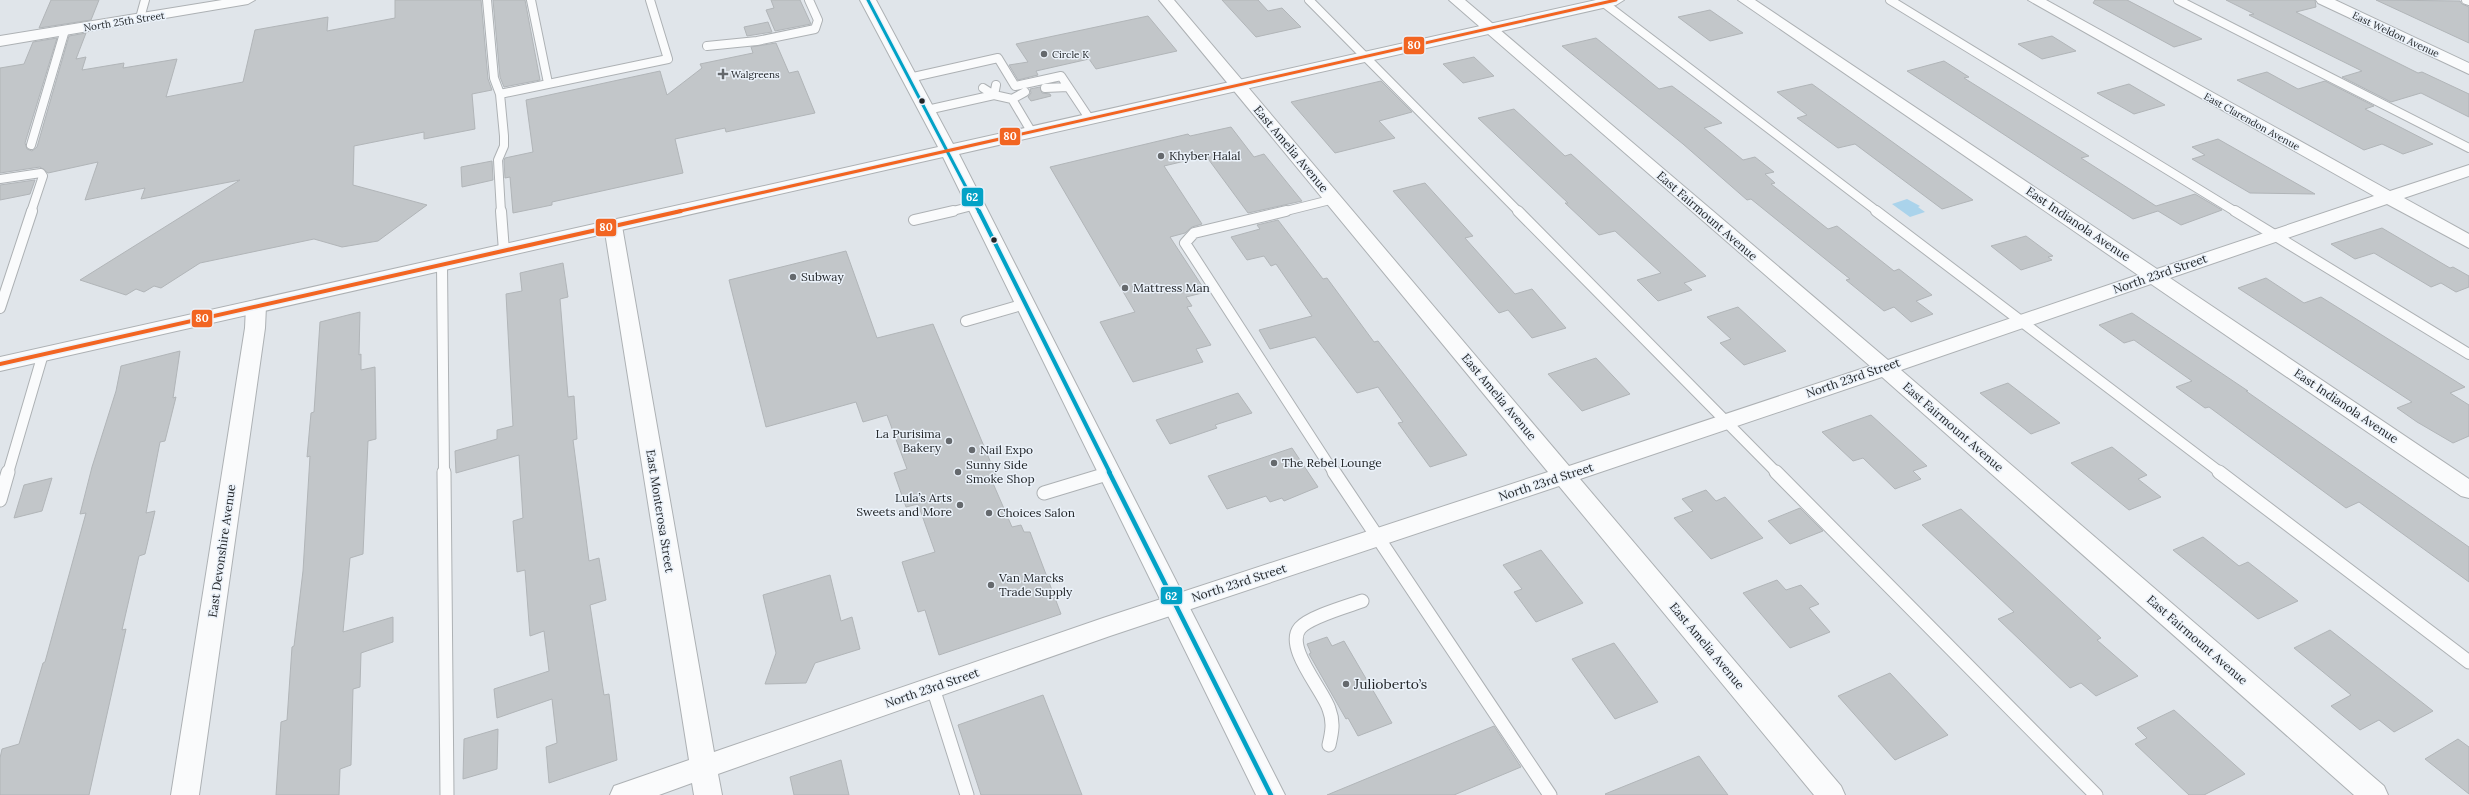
<svg xmlns="http://www.w3.org/2000/svg" width="2469" height="795" font-family="Lora,serif">
  <style>
    .water { fill: #aad3eb }
    .building { fill: #c2c6c9; stroke: #b1b5b8 }
    .lines { fill: none; stroke-linecap: round; stroke-linejoin: round }
    .service-far2-casing { stroke: #adb1b4; stroke-width: 10 }
    .service-far1-casing { stroke: #adb1b4; stroke-width: 12 }
    .service-casing { stroke: #adb1b4; stroke-width: 15 }
    .minor-casing { stroke: #adb1b4; stroke-width: 2 }
    .secondary-casing { stroke: #adb1b4; stroke-width: 2 }
    .service-far2 { stroke: #fafbfc; stroke-width: 8 }
    .service-far1 { stroke: #fafbfc; stroke-width: 10 }
    .service { stroke: #fafbfc; stroke-width: 13 }
    .minor { fill: #fafbfc; fill-rule: evenodd }
    .secondary { fill: #fafbfc; fill-rule: evenodd }
    .bus-1-far2-casing { stroke: #ebf2fa; stroke-width: 5.5 }
    .bus-1-far1-casing { stroke: #ebf2fa; stroke-width: 7 }
    .bus-1-casing { stroke: #ebf2fa; stroke-width: 8 }
    .bus-2-far1-casing { stroke: #ebf2fa; stroke-width: 5.5 }
    .bus-2-casing { stroke: #ebf2fa; stroke-width: 7 }
    .bus-1-far2 { stroke: #02a2c6; stroke-width: 3 }
    .bus-1-far1 { stroke: #02a2c6; stroke-width: 4 }
    .bus-1 { stroke: #02a2c6; stroke-width: 4.5 }
    .bus-2-far1 { stroke: #f26522; stroke-width: 3 }
    .bus-2 { stroke: #f26522; stroke-width: 4 }
    .poi-dot { fill: #65696d; stroke: #ebf2fa; stroke-width: 1.5 }
    .bus-dot { fill: #232629; stroke: #ebf2fa; stroke-width: 1.5 }
    .labels { text-anchor: middle; stroke-width: 3; stroke-linejoin: round; paint-order: stroke }
    .far-street-label { font-size: 10px; fill: #232629; stroke: #ebf2fa }
    .far-poi-label { font-size: 10px; fill: #232629; stroke: #ebf2fa; text-anchor: start }
    .street-label { font-size: 12px; fill: #232629; stroke: #ebf2fa }
    .poi-label { font-size: 12px; fill: #232629; stroke: #ebf2fa; text-anchor: start }
    .near-poi-label { font-size: 14px; fill: #232629; stroke: #ebf2fa; text-anchor: start }
    .line-badge { stroke: #ebf2fa; stroke-width: 1.5 }
    .badge-label { font-size: 11px; text-anchor: middle; font-weight: bold; fill: #fff }
  </style>
  <rect width="100%" height="100%" fill="#e0e5ea"/>
  <path class="water" d="M1907 199 1920 206 1918 207 1925 212 1910 217 1892 204Z"/>
  <path class="building" d="M51 0H99L91 20 39 28Z
    M395 0H481L488 79 492 90 472 94 475 129 424 139V132L354 146 353 185 427 205 378 241 342 247 314 239 200 263 161 288 154 286 144 292 136 289 126 295 80 280 240 180 141 199 145 188 85 200 98 162 48 173 40 167 0 173V68L24 64 33 42 57 38 25 143 27 149 32 151 37 147 69 36 86 33 76 59 86 57 82 70 124 63 123 68 177 59 166 97 243 82 255 30 328 17 327 31 395 18Z
    M493 0H525L540 80 504 87 500 77Z
    M771 0H800L811 24 775 31 766 10 774 8Z
    M1222 0H1258L1268 11 1282 8 1301 27 1256 37Z
    M2095 0H2127L2202 39 2174 47 2093 3Z
    M2226 0H2315L2316 7 2296 12 2418 73 2422 72 2469 94V117L2421 93 2391 102 2342 77 2362 71 2249 15 2254 14Z
    M2376 0 2460 1 2462 4 2469 7V43Z
    M1710 10 1743 33 1710 41 1678 17Z
    M1148 16 1177 51 1096 69 1089 59 1036 71 1038 75 1018 80 1009 65 1028 62 1016 44Z
    M768 22 772 32 747 36 744 27Z
    M2052 36 2076 51 2042 59 2018 44Z
    M1596 38 1659 89 1672 86 1722 123 1704 128 1743 160 1755 157 1774 172 1765 174 1775 183 1771 184 1828 229 1837 226 1894 271 1899 269 1932 295 1916 301 1933 314 1911 322 1894 307 1884 311 1846 280 1850 279 1751 199 1747 200 1683 144 1562 46Z
    M776 43 789 73 798 71 815 113 726 132 725 128 675 139 683 173 552 202V205L513 213 510 177 505 178 504 161 505 158 533 152 526 100 660 71 667 95 702 68 700 64 753 53 751 47Z
    M1474 57 1494 76 1463 83 1443 64Z
    M1944 61 1969 77 1964 78 2089 156 2081 158 2156 206 2195 194 2222 210 2181 225 2158 211 2133 219 1907 71Z
    M2267 72 2298 89 2325 81 2374 106 2365 109 2433 144 2403 154 2382 144 2364 150 2237 80Z
    M1381 81 1412 112 1379 121 1395 138 1335 153 1291 102Z
    M1812 84 1837 102 1973 200 1942 209 1855 144 1838 148 1797 118 1807 115 1777 92Z
    M2129 84 2165 105 2134 114 2097 93Z
    M1040 87 1042 93 1050 94 1051 96 1031 101 1028 97 1031 93 1030 89Z
    M1514 109 1565 156 1571 154 1706 276 1684 283 1692 290 1658 301 1637 280 1661 273 1615 231 1599 235 1565 203H1568L1478 118Z
    M1231 127 1254 157 1264 154 1302 201 1248 213 1206 156 1164 166 1202 224 1192 227 1185 233 1170 237 1206 292 1186 297 1192 306 1187 307 1211 345 1196 349 1203 362 1133 382 1100 322 1135 312 1050 167 1188 134 1190 136Z
    M2218 139 2315 194 2250 193 2192 159 2205 155 2192 147Z
    M492 161 493 180 462 187 461 167Z
    M35 180 30 194 0 200V185Z
    M1425 183 1473 236 1465 238 1515 294 1532 289 1566 328 1532 338 1508 310 1499 313 1393 191Z
    M1278 220 1323 279 1327 278 1374 342 1378 341 1467 455 1430 467 1398 423 1403 422 1378 387 1357 393 1315 337 1270 349 1259 330 1312 316 1276 264 1271 266 1264 256 1247 260 1231 237 1260 229 1257 225Z
    M2382 228 2450 268 2453 267 2469 276V287L2456 292 2441 283 2431 287 2374 253 2355 259 2331 244Z
    M2026 236 2053 256 2048 257 2052 260 2021 270 1991 246Z
    M846 251 877 338 933 324 998 480 992 481 1012 527 1021 525 1024 532H1030L1061 614 939 655 925 610 918 612 902 562 935 552 918 504 906 507 894 473 907 469 887 415 863 422 856 402 766 427 729 280Z
    M563 263 568 297 560 299 568 397 574 396 577 439 573 440 589 561 599 558 606 600 590 605 604 695 609 694 617 760 549 783 546 747 557 743 552 699 497 718 494 689 549 671 544 631 530 636 525 570 517 572 513 521 523 518 519 455 456 473 455 451 497 439V430L513 426 506 294 522 291 520 273Z
    M2266 278 2304 303 2321 297 2465 387 2450 393 2469 405V436L2453 443 2417 422 2397 408 2412 402 2238 288Z
    M1738 307 1786 351 1744 365 1720 343 1731 339 1707 317Z
    M360 312 359 355 361 354V370L375 367 376 439 368 441 363 554 350 558 343 632 393 617V642L361 653 360 687 353 689 351 765 340 769 339 795H276L281 722 287 720 292 647 294 646 303 571 310 456 307 457 311 413 314 412 320 322Z
    M2132 313 2248 391H2246L2469 547V582L2359 502 2346 508 2209 407 2205 408 2176 387 2192 381 2134 340 2124 343 2099 325Z
    M180 351 173 398 176 397 165 441 160 442 146 513 155 511 145 554 139 556 122 630 126 629 89 795H0V758L2 749 19 744 43 663 45 662 86 513 80 514 92 467 116 391 121 366Z
    M1596 358 1630 394 1582 411 1548 374Z
    M2008 383 2060 423 2031 434 1980 393Z
    M1238 393 1252 413 1215 425 1217 428 1170 444 1156 420Z
    M1871 415 1927 466 1913 471 1921 479 1895 489 1863 458 1853 461 1822 432Z
    M2112 447 2147 475 2138 479 2161 497 2129 510 2071 463Z
    M1292 448 1318 487 1284 501 1282 498 1270 502 1266 496 1227 509 1208 476Z
    M52 478 42 511 14 518 24 485Z
    M1706 490 1716 501 1725 497 1763 538 1711 559 1674 518 1693 511 1682 499Z
    M1800 508 1823 531 1790 544 1768 521Z
    M1961 509 2101 638 2097 640 2138 676 2096 696 2081 683 2070 688 1998 619 2014 612 1922 525Z
    M2203 537 2239 566 2248 562 2298 601 2258 619 2173 550Z
    M1541 550 1583 603 1536 622 1514 592 1522 589 1503 565Z
    M830 575 841 621 852 617 860 649 815 663 806 683 765 684 776 653 763 595Z
    M1777 580 1786 590 1801 585 1819 604 1809 608 1830 632 1790 648 1743 593Z
    M2330 630 2433 711 2394 732 2379 720 2360 730 2331 706 2351 695 2294 648Z
    M1327 637 1332 646 1344 641 1392 723 1358 736 1348 718 1346 719 1309 654 1311 653 1307 644Z
    M1614 643 1658 702 1615 719 1572 659Z
    M1890 673 1948 735 1895 760 1838 696Z
    M1043 695 1082 795H981L958 725Z
    M2174 710 2245 774 2204 795H2189L2135 744 2147 738 2137 728Z
    M1494 726 1521 767 1454 795H1327Z
    M498 729 497 769 463 779 464 739Z
    M2458 739 2469 747V794L2425 759Z
    M1699 756 1728 795H1606L1605 794Z
    M841 760 849 795H794L790 777Z"/>
  <g class="lines">
    <g class="service-far2-casing">
      <path id="service-far2" d="M487 0 494 78 500 94 504 136V146L498 160 501 212
        M531 0 548 83
        M1309 0 1519 212
        M1600 0 1878 212
        M1890 0 2236 212
        M2178 0 2469 148
        M2466 0 2469 1
        M140 18 145 0
        M707 46 757 41 815 29 818 20 809 0
        M909 78 998 58 1015 86 1061 76 1089 118
        M983 88 994 95 996 85
        M1045 88 1068 87
        M500 94 668 59 650 0
        M1012 99 1031 131
        M927 110 994 95 1012 99 1025 92
        M31 145 65 30
        M0 179 41 173 43 176 31 212
        M949 212 976 205
        M1282 212 1334 199"/>
    </g>
    <g class="service-far1-casing">
      <path id="service-far1" d="M501 211 504 251
        M1286 211 1194 233 1185 243 1334 473
        M1518 211 1777 473
        M1876 211 2221 473
        M2235 211 2469 354
        M914 220 953 211
        M442 265 444 473
        M0 308 32 211
        M966 321 1025 304
        M8 473 43 354"/>
    </g>
    <g class="service-casing">
      <path id="service" d="M444 472 447 795
        M1334 472 1550 795
        M1776 472 2096 795
        M2219 472 2469 662
        M1044 493 1110 473
        M0 500 8 472
        M933 688 967 795
        M1329 745C1332 732 1334 722 1329 709 1323 690 1284 647 1300 628 1309 617 1348 606 1362 601"/>
    </g>
    <g class="minor-casing">
      <path id="minor" d="M222 0H255L248 4 0 46V36Z
        M1159 0H1174L1569 466 1870 366 1449 0H1465L1888 360 2138 275 1738 0H1755L2157 269 2374 196 2028 0H2046L2390 191 2469 165V176L2404 198 2469 234V248L2387 204 2170 278 2469 479V498L2461 496 2151 284 1901 370 2384 786 2388 795H2354L1882 377 1580 479 1841 786 1845 795H1814L1559 486 1110 636 718 774 722 795H694L692 783 659 795H610L614 786 689 760 604 226 607 222H619L622 226 714 752 1103 618 1548 472Z
        M2316 0H2335L2469 63V74L2318 3Z
        M256 300 263 302 266 306 265 328 199 795H171L245 328 246 306 249 302Z"/>
    </g>
    <g class="secondary-casing">
      <path id="secondary" d="M860 0H876L953 144 1596 0H1624L1616 5 959 154 1285 795H1256L943 157 0 371V357L938 147Z"/>
    </g>
    <use href="#service-far2" class="service-far2"/>
    <use href="#service-far1" class="service-far1"/>
    <use href="#service" class="service"/>
    <use href="#minor" class="minor"/>
    <use href="#secondary" class="secondary"/>
    <g class="bus-1-far2-casing">
      <path id="bus-1-far2" d="M868 0 979 212"/>
    </g>
    <g class="bus-1-far1-casing">
      <path id="bus-1-far1" d="M979 211 1110 473"/>
    </g>
    <g class="bus-1-casing">
      <path id="bus-1" d="M1109 472 1271 795"/>
    </g>
    <g class="bus-2-far1-casing">
      <path id="bus-2-far1" d="M676 212 1616 0"/>
    </g>
    <g class="bus-2-casing">
      <path id="bus-2" d="M0 364 681 211"/>
    </g>
    <use href="#bus-1-far2" class="bus-1-far2"/>
    <use href="#bus-1-far1" class="bus-1-far1"/>
    <use href="#bus-1" class="bus-1"/>
    <use href="#bus-2-far1" class="bus-2-far1"/>
    <use href="#bus-2" class="bus-2"/>
  </g>
  <g class="poi-dot">
    <circle cx="1044" cy="54" r="4"/>
    <path d="M721 68h4v4h4v4h-4v4h-4v-4h-4v-4h4z"/>
    <circle cx="1161" cy="156" r="4"/>
    <circle cx="793" cy="277" r="4"/>
    <circle cx="1125" cy="288" r="4"/>
    <circle cx="949" cy="441" r="4"/>
    <circle cx="972" cy="450" r="4"/>
    <circle cx="1274" cy="463" r="4"/>
    <circle cx="958" cy="472" r="4"/>
    <circle cx="960" cy="505" r="4"/>
    <circle cx="989" cy="513" r="4"/>
    <circle cx="991" cy="585" r="4"/>
    <circle cx="1346" cy="684" r="4"/>
  </g>
  <g class="bus-dot">
    <circle cx="922" cy="101" r="3.5"/>
    <circle cx="994" cy="240" r="3.5"/>
  </g>
  <g class="labels">
    <g class="far-street-label">
      <text transform="translate(124 21) rotate(-9)" y="4">North 25th Street</text>
      <text transform="translate(2396 34) rotate(25)" y="4">East Weldon Avenue</text>
      <text transform="translate(2252 121) rotate(29)" y="4">East Clarendon Avenue</text>
    </g>
    <g class="far-poi-label">
      <text x="1052" y="58">Circle K</text>
      <text x="731" y="78">Walgreens</text>
    </g>
    <g class="street-label">
      <text transform="translate(1291 149) rotate(50)" y="4">East Amelia Avenue</text>
      <text transform="translate(1707 216) rotate(41)" y="4">East Fairmount Avenue</text>
      <text transform="translate(2078 224) rotate(34)" y="4">East Indianola Avenue</text>
      <text transform="translate(2160 274) rotate(-19)" y="4">North 23rd Street</text>
      <text transform="translate(1853 378) rotate(-19)" y="4">North 23rd Street</text>
      <text transform="translate(1499 397) rotate(50)" y="4">East Amelia Avenue</text>
      <text transform="translate(2346 406) rotate(34)" y="4">East Indianola Avenue</text>
      <text transform="translate(1953 427) rotate(41)" y="4">East Fairmount Avenue</text>
      <text transform="translate(1546 482) rotate(-18)" y="4">North 23rd Street</text>
      <text transform="translate(660 511) rotate(81)" y="4">East Monterosa Street</text>
      <text transform="translate(222 551) rotate(-82)" y="4">East Devonshire Avenue</text>
      <text transform="translate(1239 583) rotate(-18)" y="4">North 23rd Street</text>
      <text transform="translate(2197 640) rotate(41)" y="4">East Fairmount Avenue</text>
      <text transform="translate(1707 646) rotate(50)" y="4">East Amelia Avenue</text>
      <text transform="translate(932 688) rotate(-19)" y="4">North 23rd Street</text>
    </g>
    <g class="poi-label">
      <text x="1169" y="160">Khyber Halal</text>
      <text x="801" y="281">Subway</text>
      <text x="1133" y="292">Mattress Man</text>
      <text x="941" y="438" text-anchor="end">La Purisima<tspan x="941" dy="14">Bakery</tspan></text>
      <text x="980" y="454">Nail Expo</text>
      <text x="1282" y="467">The Rebel Lounge</text>
      <text x="966" y="469">Sunny Side<tspan x="966" dy="14">Smoke Shop</tspan></text>
      <text x="952" y="502" text-anchor="end">Lula’s Arts<tspan x="952" dy="14">Sweets and More</tspan></text>
      <text x="997" y="517">Choices Salon</text>
      <text x="999" y="582">Van Marcks<tspan x="999" dy="14">Trade Supply</tspan></text>
    </g>
    <g class="near-poi-label">
      <text x="1354" y="689">Julioberto’s</text>
    </g>
  </g>
  <g class="line-badge">
    <rect x="1403" y="36" width="22" height="19" rx="4" fill="#f26522"/>
    <rect x="999" y="127" width="22" height="19" rx="4" fill="#f26522"/>
    <rect x="961" y="187" width="23" height="20" rx="4" fill="#02a2c6"/>
    <rect x="595" y="218" width="22" height="19" rx="4" fill="#f26522"/>
    <rect x="191" y="309" width="22" height="19" rx="4" fill="#f26522"/>
    <rect x="1160" y="586" width="23" height="19" rx="4" fill="#02a2c6"/>
  </g>
  <g class="badge-label">
    <text x="1414" y="49">80</text>
    <text x="1010" y="140">80</text>
    <text x="972" y="201">62</text>
    <text x="606" y="231">80</text>
    <text x="202" y="322">80</text>
    <text x="1171" y="600">62</text>
  </g>
</svg>
